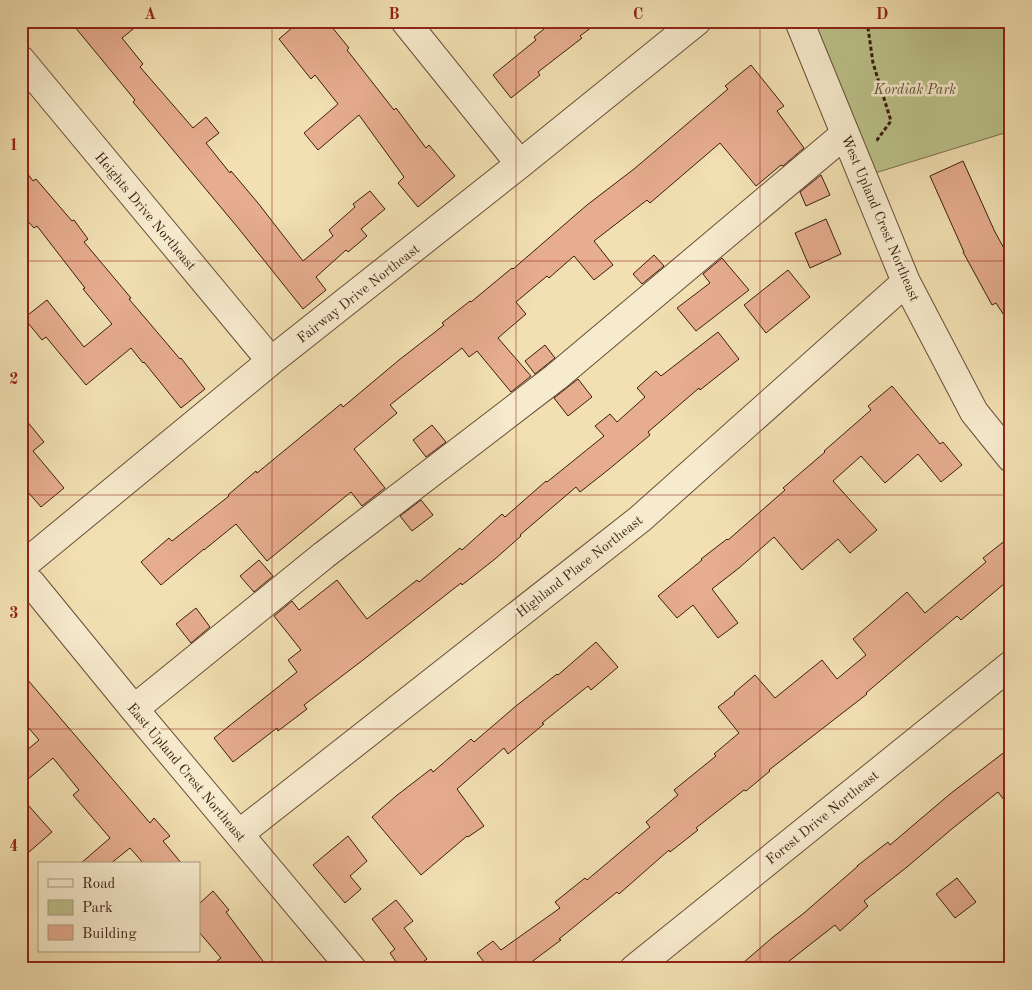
<svg xmlns="http://www.w3.org/2000/svg" width="1032" height="990" font-family="'Old Standard TT',serif">
  <style>
    .green { fill: #bcc28b; stroke: #7b704e }
    .building { fill: #e6ad8e; stroke: #3a1d11 }
    .lines { fill: none; stroke-linecap: round; stroke-linejoin: round }
    .minor-casing { stroke: #684e39; stroke-width: 30 }
    .path { stroke: #3a1d11; stroke-width: 3; stroke-dasharray: 4 2.5; stroke-linecap: butt }
    .minor { stroke: #f7ebcd; stroke-width: 28 }
    .grid { fill: none; stroke: #8f2418; stroke-width: 1; stroke-opacity: 0.55 }
    .labels { text-anchor: middle; stroke-width: 5; stroke-linejoin: round; paint-order: stroke }
    .park-label { font-size: 14px; font-style: italic; fill: #614f36; stroke: #f7ebcd }
    .street-label { font-size: 14px; fill: #3a1d11; stroke: #f7ebcd }
    .neatline { fill: none; stroke: #8f2418; stroke-width: 2 }
    .grid-label { font-size: 16px; text-anchor: middle; font-weight: bold; fill: #8f2418 }
  </style>
  <rect width="100%" height="100%" fill="#f2e0b2"/>
  <filter id="stains"><feTurbulence type="fractalNoise" baseFrequency=".004" numOctaves="4"/><feColorMatrix values="0 0 0 0 .2 0 0 0 0 .09 0 0 0 0 .02 0 0 0 .5 -.17"/></filter>
  <radialGradient id="worn" r=".72"><stop offset=".6" stop-color="#630" stop-opacity="0"/><stop offset="1" stop-color="#630" stop-opacity=".3"/></radialGradient>
  <path class="green" d="M809 21H1011V131L875 173Z"/>
  <path class="building" d="M70 21H143L122 38 143 64 140 67 193 128 206 117 219 133 206 143 230 173 231 171 258 203 303 261 333 236 329 230 355 207 353 204 370 191 385 209 361 229 367 236 348 252 346 250 316 277 326 290 303 309 239 229 133 102 135 100Z
    M300 21H327L349 48 347 50 394 110 396 108 426 148 429 145 455 176 418 207 398 183 404 177 359 115 318 150 304 133 338 104 315 75 311 79 279 39Z
    M554 21H600L580 36 582 38 538 72 540 75 511 98 493 75 536 40 534 37Z
    M751 65 784 106 777 111 804 148 783 166 781 165 756 186 720 143 650 203 647 200 594 241 613 265 594 280 574 256 549 278 547 276 516 302 526 314 498 338 531 376 511 392 477 351 469 357 462 348 390 405 397 413 354 449 385 488 362 506 351 492 267 561 236 524 204 550V549L161 585 141 562 169 538 172 541 229 496 228 495 256 471 257 473 341 404 343 407 399 360 444 325 442 323 470 301 471 302 512 268 513 269 587 205 634 169 728 89 725 86Z
    M963 161 995 232 1011 261V326L996 303 992 305 963 252H964L930 176Z
    M21 165 33 181 36 179 72 221 74 220 88 239 84 242 131 298 129 299 180 359 181 358 205 389 181 408 144 362 143 363 131 348 86 385 46 337 42 340 24 318 47 300 84 347 112 324 83 289 85 288 37 226 34 228 21 214Z
    M821 175 830 195 806 206 800 192Z
    M826 219 841 254 810 268 795 233Z
    M654 255 664 266 642 284 633 274Z
    M722 258 749 290 696 331 677 308 710 283 703 274Z
    M788 270 810 297 766 333 744 305Z
    M718 332 739 359 700 390 699 388 648 432 650 435 608 470 580 492 576 487 520 535 521 536 495 559 462 585 461 583 363 660 304 705 307 709 278 731 277 728 233 762 214 738 297 672 288 660 301 650 274 616 292 601 299 610 337 580 367 619 417 580 419 582 460 548 462 550 502 514 505 517 546 481 547 482 604 436 595 426 610 414 617 422 645 397 637 388 656 371 661 376Z
    M545 345 555 358 535 374 525 361Z
    M578 379 592 397 568 416 554 398Z
    M892 386 940 444 943 442 962 465 941 482 918 454 885 483 861 456 833 481 877 530 850 553 838 539 802 570 774 537 739 568 712 589 738 623 718 638 693 605 677 618 658 596 702 560 701 559 727 539 728 540 785 490 783 488 825 452 824 451 871 410 868 406Z
    M21 414 44 442 33 451 64 488 41 507 21 484Z
    M432 425 446 442 426 457 413 440Z
    M421 500 433 515 412 531 400 516Z
    M1011 536V578L961 620 957 616 866 693 867 694 769 770 770 771 746 791 744 790 696 828 698 830 670 852 669 850 619 894 617 892 559 939 561 940 522 969H475L484 962 477 953 493 941 501 950 560 908 555 902 585 878 587 880 650 827 646 822 678 795 674 790 716 756 714 754 739 733 718 707 735 694 734 693 755 675 775 698 822 660 837 679 866 655 853 639 907 592 925 613 986 562 983 558Z
    M259 560 273 576 254 592 240 576Z
    M196 608 210 627 191 643 176 624Z
    M596 642 618 667 591 690 588 686 542 723 544 724 508 754 504 748 457 789 484 826 468 837 467 836 421 875 372 817 396 796 431 769 433 772 471 739 474 742 516 706 557 674 558 675Z
    M21 672 150 823 154 818 170 836 163 841 182 864H144L130 848 110 864H80L110 838 73 795 79 790 53 758 21 785V755L39 740 21 719Z
    M1011 747V809L998 792 953 828 907 867 864 901 868 906 840 931 835 925 779 969H736L773 937 804 913 858 866H857L888 842 890 845 950 794Z
    M21 797 52 832 21 859Z
    M348 836 367 861 350 876 361 889 345 903 313 865Z
    M957 878 976 902 955 918 936 894Z
    M213 891 229 910 226 912 269 969H207L221 958 199 932V904Z
    M396 900 413 921 404 928 427 959 414 969H401L390 953 395 949 372 919Z"/>
  <g class="lines">
    <g class="minor-casing">
      <path id="minor" d="M405 21 520 164
        M799 21 906 282 974 412 1011 458
        M21 60 271 361
        M21 567 271 361 520 164 697 21
        M21 578 31 583 134 709 352 969
        M134 709 324 555 556 377 845 134
        M239 834 640 519 906 282
        M634 969 1011 665"/>
    </g>
    <path class="path" d="M867 21 873 63 891 121 877 140 875 141"/>
    <use href="#minor" class="minor"/>
  </g>
  <path class="grid" d="M272 21V969M516 21V969M760 21V969M21 261H1011M21 495H1011M21 729H1011"/>
  <g class="labels">
    <g class="park-label">
      <text x="915" y="94">Kordiak Park</text>
    </g>
    <g class="street-label">
      <text transform="translate(146 211) rotate(50)" y="5">Heights Drive Northeast</text>
      <text transform="translate(881 218) rotate(67)" y="5">West Upland Crest Northeast</text>
      <text transform="translate(358 293) rotate(-38)" y="5">Fairway Drive Northeast</text>
      <text transform="translate(579 566) rotate(-38)" y="5">Highland Place Northeast</text>
      <text transform="translate(187 772) rotate(50)" y="5">East Upland Crest Northeast</text>
      <text transform="translate(822 817) rotate(-39)" y="5">Forest Drive Northeast</text>
    </g>
  </g>
  <rect width="1032" height="990" fill="none" stroke="#f2e0b2" stroke-width="55"/>
  <rect x="38" y="862" width="162" height="90" fill="#f7ebcd" stroke="#ab9982"/>
  <rect x="48" y="879" width="25" height="8" fill="#f7ebcd" stroke="#ab9982"/>
  <text x="82" y="888" font-size="15" fill="#3a1d11">Road</text>
  <rect x="48" y="900" width="25" height="15" fill="#bcc28b" stroke="#ab9982"/>
  <text x="82" y="912" font-size="15" fill="#3a1d11">Park</text>
  <rect x="48" y="925" width="25" height="15" fill="#e6ad8e" stroke="#ab9982"/>
  <text x="82" y="938" font-size="15" fill="#3a1d11">Building</text>
  <rect x="28" y="28" width="976" height="934" class="neatline"/>
  <g class="grid-label">
    <text x="150" y="19">A</text>
    <text x="394" y="19">B</text>
    <text x="638" y="19">C</text>
    <text x="882" y="19">D</text>
    <text x="14" y="150">1</text>
    <text x="14" y="384">2</text>
    <text x="14" y="618">3</text>
    <text x="14" y="851">4</text>
  </g>
  <rect width="100%" height="100%" filter="url(#stains)"/>
  <rect width="100%" height="100%" fill="url(#worn)"/>
</svg>
